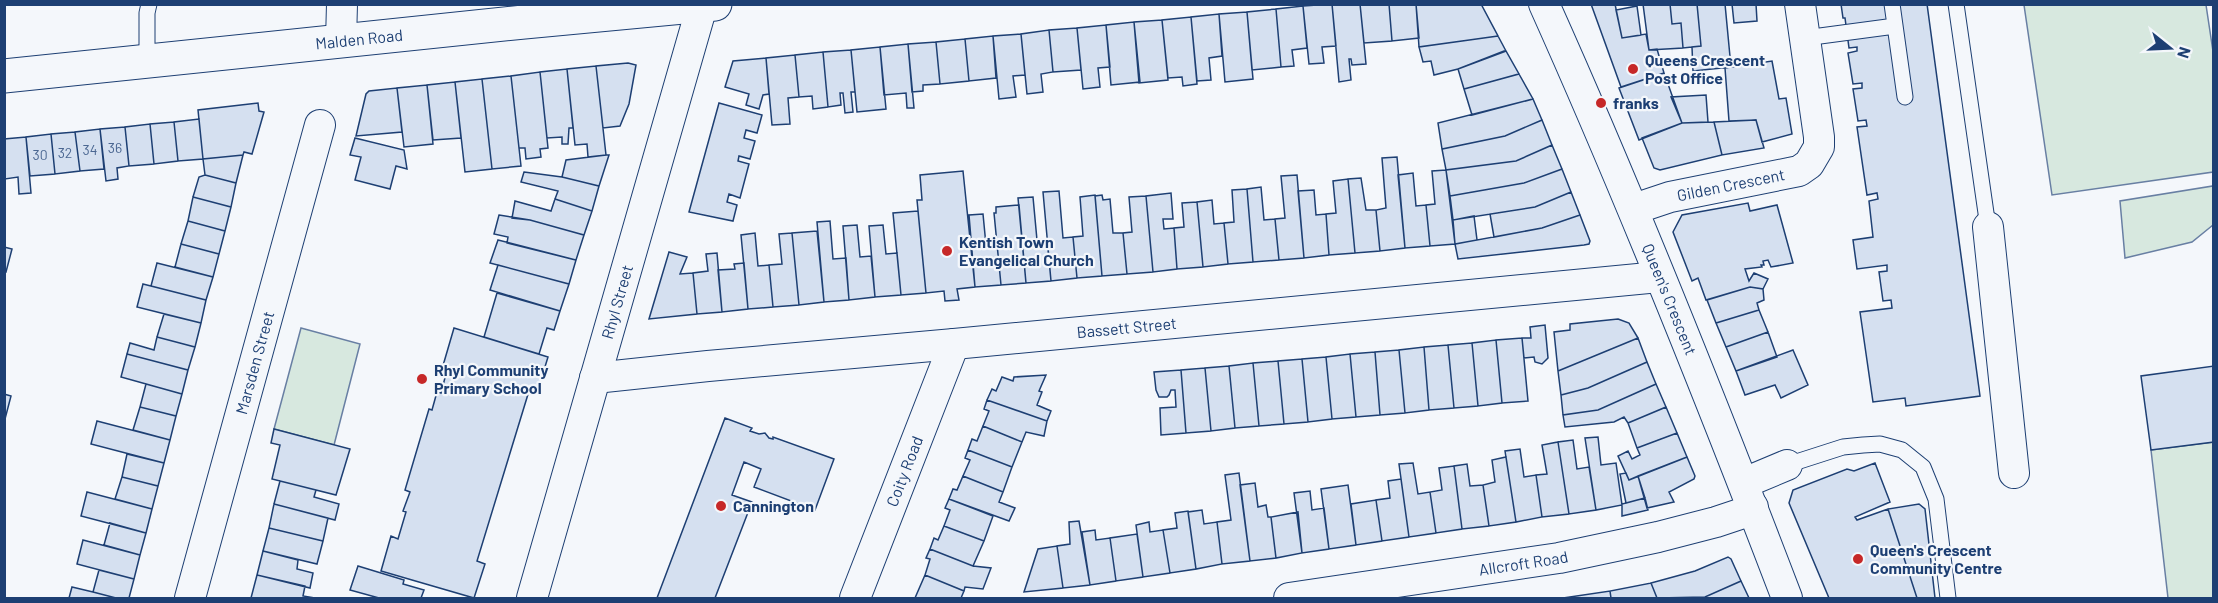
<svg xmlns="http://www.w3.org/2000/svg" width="2218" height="603" font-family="Barlow,sans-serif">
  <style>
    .green { fill: #d7e8df; stroke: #687fa3; stroke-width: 1.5 }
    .building { fill: #d5e0f0; stroke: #1d3f73; stroke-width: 1.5 }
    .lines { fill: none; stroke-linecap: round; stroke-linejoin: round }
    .lane-casing { stroke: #1d3f73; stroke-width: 17 }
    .street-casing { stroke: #1d3f73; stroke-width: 32 }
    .secondary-casing { stroke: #1d3f73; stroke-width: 35 }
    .lane { stroke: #f4f7fb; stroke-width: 15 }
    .street { stroke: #f4f7fb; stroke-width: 30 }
    .secondary { stroke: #f4f7fb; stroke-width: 33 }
    .poi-dot { fill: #c62828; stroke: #f4f7fb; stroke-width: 2 }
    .labels { text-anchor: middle; stroke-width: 4.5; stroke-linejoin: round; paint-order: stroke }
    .number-label { font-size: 14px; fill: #4b6792 }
    .street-label { font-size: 16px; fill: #1d3f73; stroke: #f4f7fb }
    .poi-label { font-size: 16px; font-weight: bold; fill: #1d3f73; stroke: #f4f7fb; text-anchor: start }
  </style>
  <rect width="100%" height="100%" fill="#f4f7fb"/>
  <path class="green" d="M2024 5H2206L2214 58 2213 172 2052 195Z
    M2213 186V225L2192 242 2125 258 2120 201Z
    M301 328 360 344 334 445 274 429Z
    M2213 442V598H2168L2151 450Z"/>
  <path class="building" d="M1332 4H1360L1366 64 1352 65 1351 59H1349L1351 80 1339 82Z
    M1332 4 1336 46 1322 47 1324 63 1309 64 1303 6Z
    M1360 4H1389L1392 41 1364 43Z
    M1389 4H1416L1419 38 1392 41Z
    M1416 4H1481L1498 36 1419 47Z
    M1591 4H1615L1622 38 1646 34 1649 50 1657 49 1664 73 1621 87Z
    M1643 4H1670L1672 24 1681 23 1683 48 1649 50Z
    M1670 4H1697L1701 46 1683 48 1681 23 1672 24Z
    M1697 4H1725L1731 67 1693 71 1692 47 1701 46Z
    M1732 4H1756L1757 21 1734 23Z
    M1841 4H1927L1980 396 1906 406 1905 398 1873 402 1860 312 1892 308 1891 300 1883 301 1879 272 1887 271V265L1857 269 1853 240 1873 237 1869 201 1878 199 1877 193 1867 195 1857 127 1867 126 1866 120 1858 121 1853 89 1862 88V83L1853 84 1848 53 1857 51V47L1849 48 1845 18H1843Z
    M1303 6 1307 48 1292 50 1294 66 1281 67 1276 9Z
    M1637 6 1641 35 1622 38 1616 10Z
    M1276 9 1281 67 1252 70 1247 12Z
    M1247 12 1253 79 1225 82 1219 14Z
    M1219 14 1222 56 1209 58 1211 80 1197 81 1191 17Z
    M1191 17 1197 84 1183 86 1182 77 1168 78 1162 20Z
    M1162 20 1168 80 1139 83 1134 22Z
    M1134 22 1140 82 1111 85 1106 25Z
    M1106 25 1110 67 1098 68 1100 87 1083 89 1077 28Z
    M1077 28 1081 70 1053 72 1049 30Z
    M1049 30 1053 72 1041 74 1043 92 1027 94 1021 34Z
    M1021 34 1025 75 1013 76 1016 97 999 99 993 36Z
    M993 36 996 78 969 81 965 39Z
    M1498 36 1506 51 1458 69 1434 75 1431 61 1423 62 1419 47Z
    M965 39 969 81 940 84 936 42Z
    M936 42 940 84 923 85V91L912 92 908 44Z
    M908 44 914 108H907L906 93 884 95 880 47Z
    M880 47 886 109 857 112 851 50Z
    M851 50 855 92H851L853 112 845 113 843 93H840L841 105 828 107 823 52Z
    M1504 51H1506L1519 74 1464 89 1458 69Z
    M823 52 828 107 813 109 812 96 799 97 795 55Z
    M795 55 799 97 788 98 790 124 772 125 766 58Z
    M766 58 769 94 763 95 759 109 746 105 749 94 725 87 733 61Z
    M1772 61 1779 99 1786 98 1792 134 1762 142 1756 120 1729 121 1725 68Z
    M628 63 636 65 629 104 620 126 603 128 596 66Z
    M596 66 606 155 588 157 587 144 575 145 567 69Z
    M567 69 573 128H569L568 144H562V137L547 138 540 72Z
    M540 72 548 148 540 149 541 157 526 159 525 148H519L511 76Z
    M1664 73 1682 123 1639 140 1619 88Z
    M1519 74 1533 99 1472 115 1464 89Z
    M511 76 521 166 492 169 482 79Z
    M482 79 492 169 465 172 455 82Z
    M455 82 461 138 433 140 427 85Z
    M427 85 433 144 404 147 397 88Z
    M397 88 402 132 356 136 366 94 369 91Z
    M1706 95 1708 122 1682 123 1671 97Z
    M1533 99 1542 120 1505 136 1442 149 1438 123Z
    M258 103 259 111 264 112 252 154 244 152 243 155 203 159 198 110Z
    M719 103 762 115 757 133 746 130 744 138 755 141 750 159 739 156 738 161 749 164 740 198 729 194 727 202 737 205 733 221 689 212Z
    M199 119 203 159 178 161 174 122Z
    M1542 120 1552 145 1516 161 1446 170 1442 149 1505 136Z
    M1756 120 1764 148 1722 155 1714 122Z
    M174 122 178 161 154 164 150 124Z
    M1714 122 1722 155 1660 170 1654 168 1642 138 1682 123Z
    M150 124 154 164 129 166 125 127Z
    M125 127 129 166 117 168 118 179 106 181 100 129Z
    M100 129 104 169 80 171 75 132Z
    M75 132 80 171 55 174 51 134Z
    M51 134 55 174 30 176 26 137Z
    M26 137 31 193 19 194 18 177 5 179 4 139Z
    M355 138 404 150 407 169 396 166 390 189 355 180 361 157 350 155Z
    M1552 145 1562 169 1524 183 1450 196 1446 170 1516 161Z
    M243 155 236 183 205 175 203 159Z
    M606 155H609L599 186 562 177 566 160Z
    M1397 157 1405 248 1380 251 1376 210 1386 208 1382 158Z
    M1562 169 1571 192 1535 207 1453 220 1450 196 1524 183Z
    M1446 170 1455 244 1430 246 1426 205 1435 204 1432 171Z
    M963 171 975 287 957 289 959 300 945 301 944 291 926 293 917 200H922L920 175Z
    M524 172 562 177 599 186 592 211 555 199 558 191 521 182Z
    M1413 173 1416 206 1426 205 1430 246 1405 248 1398 175Z
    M205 175 236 183 231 207 193 197 199 177Z
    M1297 175 1304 258 1279 260 1275 219 1285 218 1281 176Z
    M1361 178 1366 210H1376L1380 251 1355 253 1348 179Z
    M1348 179 1355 253 1329 255 1326 214 1336 213 1333 181Z
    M1261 187 1264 220 1275 219 1279 260 1253 262 1247 189Z
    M1247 189 1253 262 1228 264 1224 223 1234 222 1232 190Z
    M1314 190 1316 215 1326 214 1329 255 1304 258 1298 191Z
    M1059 191 1063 238 1073 237 1077 278 1051 281 1043 192Z
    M1571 192 1580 215 1542 228 1494 237 1490 214 1535 207Z
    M1171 193 1173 219H1163L1164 229 1174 228 1177 269 1153 272 1146 196Z
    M1095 195 1102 276 1077 278 1073 237 1083 236 1080 197Z
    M1102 195 1103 200 1110 199 1113 233H1123L1127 274 1102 276 1095 196Z
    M1146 196 1153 272 1127 274 1123 233 1132 232 1129 197Z
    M193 197 231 207 225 231 188 221Z
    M1033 197 1037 240 1047 239 1051 281 1026 283 1018 198Z
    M555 199 592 211 584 235 530 220 512 218 515 201 551 211Z
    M1212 200 1214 224 1224 223 1228 264 1203 267 1197 202Z
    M1197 202 1203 267 1177 269 1174 228 1184 227 1182 203Z
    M1748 203 1750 211 1777 205 1793 263 1771 267 1768 260 1763 261 1764 265H1761L1762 267 1745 269 1749 281 1754 273 1768 279 1763 289 1750 287 1706 300 1698 278 1692 281 1673 232 1682 215Z
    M1019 205 1026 283 1001 285 994 213H996V207Z
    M918 211 926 293 901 295 893 213Z
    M983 214 986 245 997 244 1001 285 975 287 969 215Z
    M499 215 530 220 584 235 576 260 507 243 508 237 494 234Z
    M1580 215 1590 241 1589 244 1584 245 1458 259 1455 244 1542 228Z
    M1474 216 1477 240 1455 244 1453 220Z
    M188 221 225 231 219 254 181 244Z
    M830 221 833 259 846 258 849 300 824 302 817 222Z
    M857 225 860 257 871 256 875 297 849 300 843 226Z
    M883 225 886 254 897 253 901 295 875 297 869 226Z
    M817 231 824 302 799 305 792 233Z
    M755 233 758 266 769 265 773 307 748 309 741 235Z
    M792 233 799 305 773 307 769 265 782 264 779 234Z
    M498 240 576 260 569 284 490 263Z
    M181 244 219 254 213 277 175 267Z
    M4 247 12 249 6 272 4 271Z
    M669 252 687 257 680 274 693 273 697 314 649 319Z
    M717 253 722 312 697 314 693 273 708 271 706 254Z
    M157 263 213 277 206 300 151 286Z
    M744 263 748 309 722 312 718 270 735 269 734 264Z
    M498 265 569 284 560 311 490 290Z
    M143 284 206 300 201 323 137 307Z
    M1750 287 1763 289 1764 300 1757 303 1759 310 1716 323 1707 300Z
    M497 293 560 311 554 330 547 328 539 354 484 337Z
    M1759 310 1768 332 1726 347 1716 323Z
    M164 314 201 323 195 347 157 337Z
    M1618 319 1629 323 1638 338 1558 371 1554 332 1570 330V324Z
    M1545 325 1548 358 1542 364 1535 362 1534 357 1524 358 1522 338H1531L1530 327Z
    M454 328 548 357 537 393 529 391 477 561 485 564 474 598 381 571 391 536 398 539 406 512 403 511 410 492 405 490 429 409 432 410 437 392 441 393 447 370 442 369Z
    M1768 332 1777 357 1736 371 1726 347Z
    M157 337 195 347 188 370 127 354 130 343 154 350Z
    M1522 338 1528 401 1502 403 1496 340Z
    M1638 338 1647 362 1588 388 1561 395 1558 371Z
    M1496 340 1502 403 1478 406 1472 343Z
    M1472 343 1478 406 1454 408 1448 345Z
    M1448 345 1454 408 1429 410 1424 347Z
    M1424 347 1429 410 1405 413 1399 350Z
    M1399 350 1405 413 1380 415 1375 352Z
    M1793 350 1808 385 1781 398 1775 385 1745 395 1736 371Z
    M1375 352 1380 415 1356 417 1350 354Z
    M127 354 188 370 182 394 121 377Z
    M1350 354 1356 417 1332 419 1326 357Z
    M1326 357 1332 419 1308 422 1302 359Z
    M1302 359 1308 422 1284 424 1278 361Z
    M1278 361 1284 424 1259 426 1253 363Z
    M1647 362 1656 384 1598 410 1563 415 1561 395 1588 388Z
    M1253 363 1259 426 1235 428 1229 366Z
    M1229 366 1235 428 1211 431 1205 368Z
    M2214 366V442L2151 450 2141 376Z
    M1205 368 1211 431 1186 433 1181 370Z
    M1181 370 1186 433 1161 435 1160 408 1176 407 1175 390H1171L1169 395 1167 397H1159L1156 390 1154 372Z
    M1046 375 1039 391 1042 392 1037 405 1051 411 1047 421 987 400 992 389 996 391 1002 377 1013 381 1014 377Z
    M146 384 182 394 176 416 140 407Z
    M1656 384 1666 407 1628 423 1624 417 1614 422 1565 427 1563 415 1598 410Z
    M4 394 11 396 5 419H4Z
    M987 400 1047 421 1044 436 1026 432 1022 442 983 426 989 411 984 409Z
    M140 407 176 416 170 440 133 430Z
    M1666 407 1677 433 1637 448 1628 423Z
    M725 418 752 428 750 431 759 434 765 433 769 438 773 439V437L834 459 815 510 754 487 761 469 744 462 732 495 752 502 715 598H657Z
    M97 421 170 440 164 463 91 444Z
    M983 426 1022 442 1012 467 968 450 972 439 977 441Z
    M274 429 350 449 336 495 272 479 280 445 271 443Z
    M1677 433 1687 457 1629 480 1618 456 1628 451 1632 459 1640 455 1637 448Z
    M1598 437 1601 465 1616 463 1622 505 1596 510 1585 438Z
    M1573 440 1577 469 1589 467 1596 510 1569 514 1558 442Z
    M1558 442 1569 514 1542 517 1536 475 1547 474 1542 445Z
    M1520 449 1524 477 1536 475 1542 517 1516 522 1505 451Z
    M968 450 1012 467 1003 492 963 476 970 460 965 458Z
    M127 454 164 463 158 486 122 477Z
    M1506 457 1516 522 1489 526 1483 485 1495 482 1492 460Z
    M1687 457 1695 476 1694 479 1669 492 1674 502 1647 508 1638 476Z
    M1413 463 1418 494 1430 492 1436 533 1409 537 1399 464Z
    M1875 463 1890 502 1855 517 1857 520 1888 509 1917 598H1829L1789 503 1793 490 1847 469 1854 471Z
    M1467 464 1470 486 1483 485 1489 526 1462 529 1454 466Z
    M1454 466 1462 529 1436 533 1430 492 1442 490 1439 468Z
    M1239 473 1250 561 1222 564 1217 522 1231 520 1225 475Z
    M1626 473 1629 480 1638 476 1645 498 1626 503 1620 474Z
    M963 476 1003 492 999 502 1015 508 1009 521 949 499 953 489 957 490Z
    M122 477 158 486 152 509 115 499Z
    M1401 479 1409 537 1382 541 1376 500 1390 498 1388 481Z
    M280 481 316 490 314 497 339 504 335 520 274 504Z
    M1255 483 1258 507 1266 505 1268 517H1271L1276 558 1250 561 1240 485Z
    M1348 485 1356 545 1329 549 1321 489Z
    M1310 491 1312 510 1324 508 1329 549 1302 553 1294 493Z
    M87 492 152 509 146 533 81 516Z
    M1645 498 1648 510 1622 516V504Z
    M949 499 993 516 984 541 944 526 950 510 945 508Z
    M1376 500 1382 541 1356 545 1351 504Z
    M274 504 328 518 323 541 269 528Z
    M1919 504 1925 509 1935 598H1917L1888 509Z
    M1202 510 1204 524 1217 522 1222 564 1196 569 1188 512Z
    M1188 511 1196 569 1170 573 1163 530 1177 528 1175 513Z
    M1298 512 1302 553 1276 558 1271 517Z
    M1079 521 1090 585 1063 588 1057 546 1070 544 1069 522Z
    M1149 522 1150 532 1163 530 1170 573 1143 577 1136 525Z
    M110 523 146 533 140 555 104 545Z
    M944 526 984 541 973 566 930 549 934 538 938 540Z
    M269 528 323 541 317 564 263 551Z
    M1095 530 1096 540 1110 538 1116 581 1090 585 1082 532Z
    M1137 534 1143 577 1116 581 1110 538Z
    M83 540 140 555 134 579 77 564Z
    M1057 546 1063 588 1024 592 1038 549Z
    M930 549 973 566 991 568 983 589 965 587 964 591 925 575 930 559 926 558Z
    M263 551 298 560 297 569 313 573 310 588 257 575Z
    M1728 557 1731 559 1741 581 1705 597 1657 598 1651 583 1695 571Z
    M358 566 404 580 403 584 424 590 421 598H379L350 590Z
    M99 570 134 579 129 598H116L93 592Z
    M257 575 305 586 303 596 315 598H251Z
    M925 575 964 591 961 598H915Z
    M1741 581 1749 598H1694L1705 597Z
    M1651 583 1657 598H1611L1610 591Z
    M72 587 93 592 116 598H69Z
    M1610 591 1611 598H1563Z"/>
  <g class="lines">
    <g class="lane-casing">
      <path id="lane" d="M1892 4 1905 97
        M1956 4 1988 227
        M1805 38 1895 26
        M147 62V13L149 4
        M1787 465 1843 447 1863 445 1880 444 1902 450 1923 467 1936 499 1948 598"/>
    </g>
    <g class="street-casing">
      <g id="street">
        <path id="s1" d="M1544 4C1632 200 1711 399 1787 598"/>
        <path d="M341 41 342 4"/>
        <path id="s2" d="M1634 209 1670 197 1799 171 1809 164 1819 147V137L1800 4"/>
        <path d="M1988 227 2014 473"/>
        <path id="s3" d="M595 378 708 366 954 344 1659 277"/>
        <path d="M1744 483 1787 465"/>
        <path id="s4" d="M190 598 320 125"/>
        <path id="s5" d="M532 598 702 6"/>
        <path id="s6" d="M855 598 954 344"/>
        <path id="s7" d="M1289 598 1559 558 1658 537 1716 522 1746 512 1753 507"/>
      </g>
    </g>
    <g class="secondary-casing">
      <g id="secondary">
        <path id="s8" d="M4 76 524 22 715 4"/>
      </g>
    </g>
    <use href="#lane" class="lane"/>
    <use href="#street" class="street"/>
    <use href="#secondary" class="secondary"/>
  </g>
  <g class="poi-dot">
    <circle cx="1633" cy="69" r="6"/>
    <circle cx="1601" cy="103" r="6"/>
    <circle cx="947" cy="251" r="6"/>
    <circle cx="422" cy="379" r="6"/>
    <circle cx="721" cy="506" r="6"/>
    <circle cx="1858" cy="559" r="6"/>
  </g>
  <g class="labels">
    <g class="number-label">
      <text x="115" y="153">36</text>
      <text x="90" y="155">34</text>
      <text x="65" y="158">32</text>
      <text x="40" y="160">30</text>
    </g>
    <g class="street-label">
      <text dy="6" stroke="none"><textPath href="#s8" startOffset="357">Malden Road</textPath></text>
      <text dy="6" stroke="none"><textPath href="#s2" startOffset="100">Gilden Crescent</textPath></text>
      <text dy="6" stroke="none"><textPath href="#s1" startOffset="321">Queen's Crescent</textPath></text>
      <text dy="6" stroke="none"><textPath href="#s5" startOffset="308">Rhyl Street</textPath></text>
      <text dy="6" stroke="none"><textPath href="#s3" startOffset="534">Bassett Street</textPath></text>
      <text dy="6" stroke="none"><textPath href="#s4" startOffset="244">Marsden Street</textPath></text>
      <text dy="6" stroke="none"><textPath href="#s6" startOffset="136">Coity Road</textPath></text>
      <text dy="6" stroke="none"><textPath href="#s7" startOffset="237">Allcroft Road</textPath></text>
    </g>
    <g class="poi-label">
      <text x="1645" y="66">Queens Crescent<tspan x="1645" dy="18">Post Office</tspan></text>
      <text x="1613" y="109">franks</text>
      <text x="959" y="248">Kentish Town<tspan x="959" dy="18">Evangelical Church</tspan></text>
      <text x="434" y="376">Rhyl Community<tspan x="434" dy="18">Primary School</tspan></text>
      <text x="733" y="512">Cannington</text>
      <text x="1870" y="556">Queen's Crescent<tspan x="1870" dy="18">Community Centre</tspan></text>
    </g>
  </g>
  <rect width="2218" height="603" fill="none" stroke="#1d3f73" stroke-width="12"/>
  <g transform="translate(2170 48) rotate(108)" stroke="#f4f7fb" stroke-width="4.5" paint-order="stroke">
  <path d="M0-4.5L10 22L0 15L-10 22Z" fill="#1d3f73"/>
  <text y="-9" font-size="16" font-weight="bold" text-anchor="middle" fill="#1d3f73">N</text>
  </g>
</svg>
